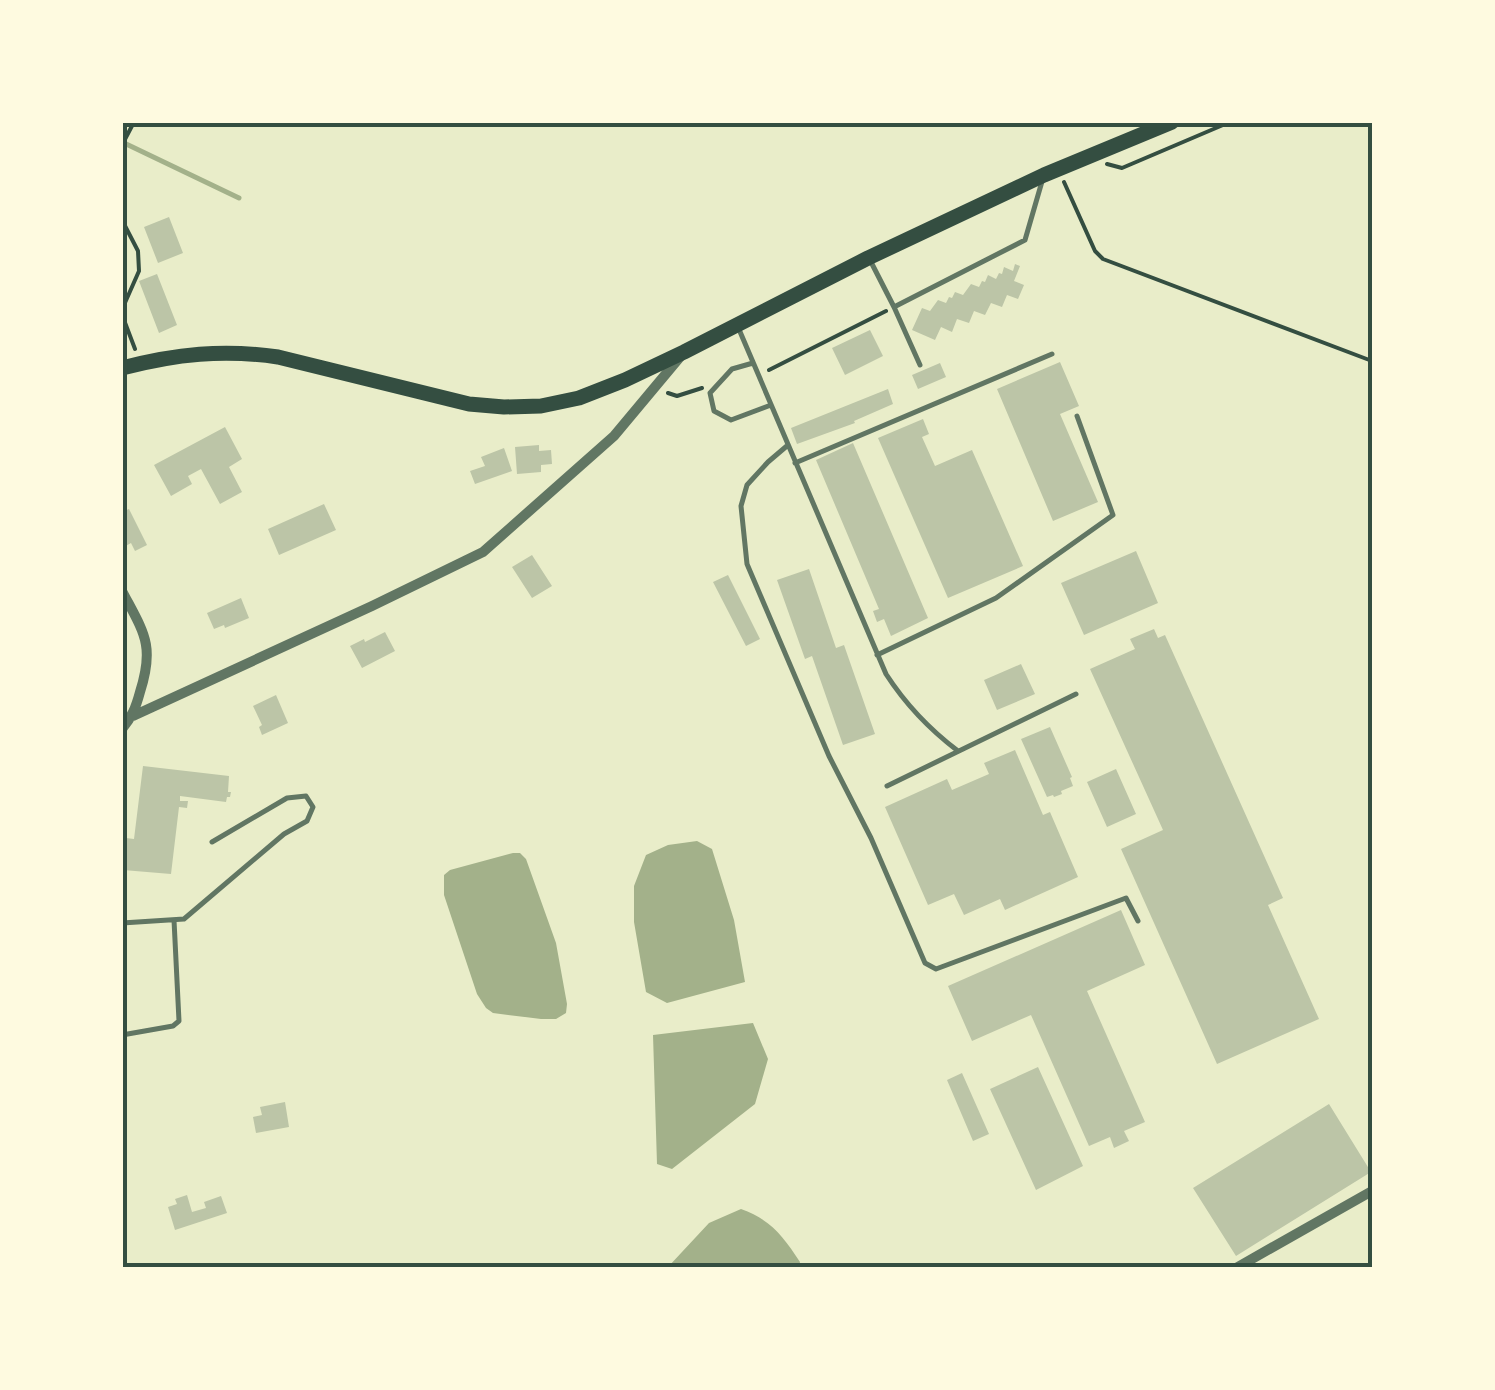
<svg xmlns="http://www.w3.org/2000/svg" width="1495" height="1390" font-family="'Playfair Display',serif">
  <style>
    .water { fill: #a3b18a }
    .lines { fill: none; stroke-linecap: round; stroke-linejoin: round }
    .stream { stroke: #a3b18a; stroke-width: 5 }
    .building { fill: #bcc5a7 }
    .path { stroke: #344e41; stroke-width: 4 }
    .service { stroke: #617663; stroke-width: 5 }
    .minor { stroke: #617663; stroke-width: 10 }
    .secondary { stroke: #344e41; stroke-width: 15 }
    .neatline { fill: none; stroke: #344e41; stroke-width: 4 }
  </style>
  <rect width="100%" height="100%" fill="#e9edc9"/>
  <path class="water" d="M697 841 712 849 734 920 745 982 667 1003 646 992 634 922V886L646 855 668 845Z
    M513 853H520L526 859 556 943 567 1004 566 1013 556 1019H541L493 1013 486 1008 477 994 444 895V875L450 870Z
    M753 1023 768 1059 755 1104 672 1169 657 1164 653 1035Z
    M741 1209C771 1220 783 1236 800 1262L799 1267H668L709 1223Z"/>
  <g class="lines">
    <path class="stream" d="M122 142 239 198"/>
  </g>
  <path class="building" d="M169 217 183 253 158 263 144 227Z
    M1015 264 1020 266 1014 281 1024 285 1018 299 1007 295 1002 307 991 303 985 315 974 311 969 323 957 319 952 332 941 327 935 340 912 330 922 308 930 311 938 300 946 303 949 297 952 298 955 292 963 295 971 284 979 287 982 281 985 282 988 275 996 279 999 273 1002 274 1004 267 1013 271Z
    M157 274 177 325 159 333 139 281Z
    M870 330 883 356 845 375 832 348Z
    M1060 362 1079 406 1060 414 1098 502 1053 521 997 389Z
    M940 363 946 377 918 389 912 375Z
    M888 389 893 404 854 421 855 423 797 444 791 428Z
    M923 419 929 434 922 437 935 466 972 450 1023 566 948 598 878 438Z
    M225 427 242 459 229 467 242 492 220 504 201 469 188 476 192 484 171 496 154 465Z
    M853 443 928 618 891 636 884 619 877 622 873 611 879 609 816 460Z
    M539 445V451L551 450 552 464 541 465V472L517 474 515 447Z
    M504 448 512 471 475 484 470 471 485 466 481 457Z
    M324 504 336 530 279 555 268 529Z
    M129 509 147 545 135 551 131 543 122 548V512Z
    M1136 551 1158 603 1084 635 1061 583Z
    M532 555 552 586 532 598 512 567Z
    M809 569 836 648 844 645 875 734 843 745 812 656 805 659 777 580Z
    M728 575 760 639 746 646 713 582Z
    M241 598 249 618 225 628 224 625 214 629 207 613Z
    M1154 629 1158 638 1165 635 1283 898 1268 905 1319 1019 1217 1064 1121 849 1163 830 1090 669 1135 649 1130 639Z
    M385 632 395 651 362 668 350 646 364 639 365 642Z
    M1021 664 1035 694 997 710 984 680Z
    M276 695 288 723 262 735 259 727 262 725 253 706Z
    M1050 727 1072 777 1070 778 1073 786 1061 791 1062 794 1054 797 1053 795 1047 797 1021 739Z
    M1015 750 1043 815 1050 812 1078 877 1005 910 1000 899 964 915 954 894 928 905 885 807 947 779 952 790 989 774 984 763Z
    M143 766 229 776 228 792H231L230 797H227L226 802 180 796V801H188L187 808 179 807 171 874 123 870 126 838 134 839Z
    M1116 769 1136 814 1107 827 1087 782Z
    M1121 910 1145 965 1087 991 1145 1122 1124 1131 1129 1141 1114 1148 1110 1137 1089 1146 1031 1015 972 1041 948 986Z
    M1038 1067 1083 1166 1036 1190 990 1089Z
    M962 1073 989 1134 973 1141 947 1080Z
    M285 1102 289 1127 256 1133 253 1117 262 1115 260 1107Z
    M1329 1104 1371 1172 1236 1256 1193 1188Z
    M187 1195 192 1212 206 1208 204 1202 221 1196 227 1213 175 1230 168 1207 177 1204 175 1199Z"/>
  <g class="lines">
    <path class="path" d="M122 145 134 122
      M1107 164 1122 168 1230 122
      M1064 182 1095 251 1103 259 1372 361
      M122 220 138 251 139 271 124 305V320L135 349
      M769 370 886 311
      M668 393 677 396 702 388"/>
    <path class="service" d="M870 260 894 307 920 365
      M894 307 1025 240 1043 178
      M738 327 886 674C906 705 929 729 958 751
      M753 363 732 369 710 393 714 411 731 420 771 405
      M788 445 768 462 747 485 741 506 747 564 829 756 871 838 925 963 936 969 1126 898 1138 921
      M795 463 1052 354
      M877 655 996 598 1113 515 1077 416
      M887 786 1076 694
      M122 923 184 919 284 834 307 821 313 807 306 796 287 798 212 842
      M122 1035 173 1026 179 1021 174 920"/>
    <path class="minor" d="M122 591C144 633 155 645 140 692 136 707 132 717 122 729
      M133 716 372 606 483 552 614 436 680 357
      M122 1267 123 1268
      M1236 1268 1372 1191"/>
    <path class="secondary" d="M122 368C176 354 223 349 278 357L469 404 504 407 541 406 579 398 625 380 684 352 868 258 1044 175 1172 122"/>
  </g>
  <rect width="1495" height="1390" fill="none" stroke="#fefae0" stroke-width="250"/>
  <rect x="125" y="125" width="1245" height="1140" class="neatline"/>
</svg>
